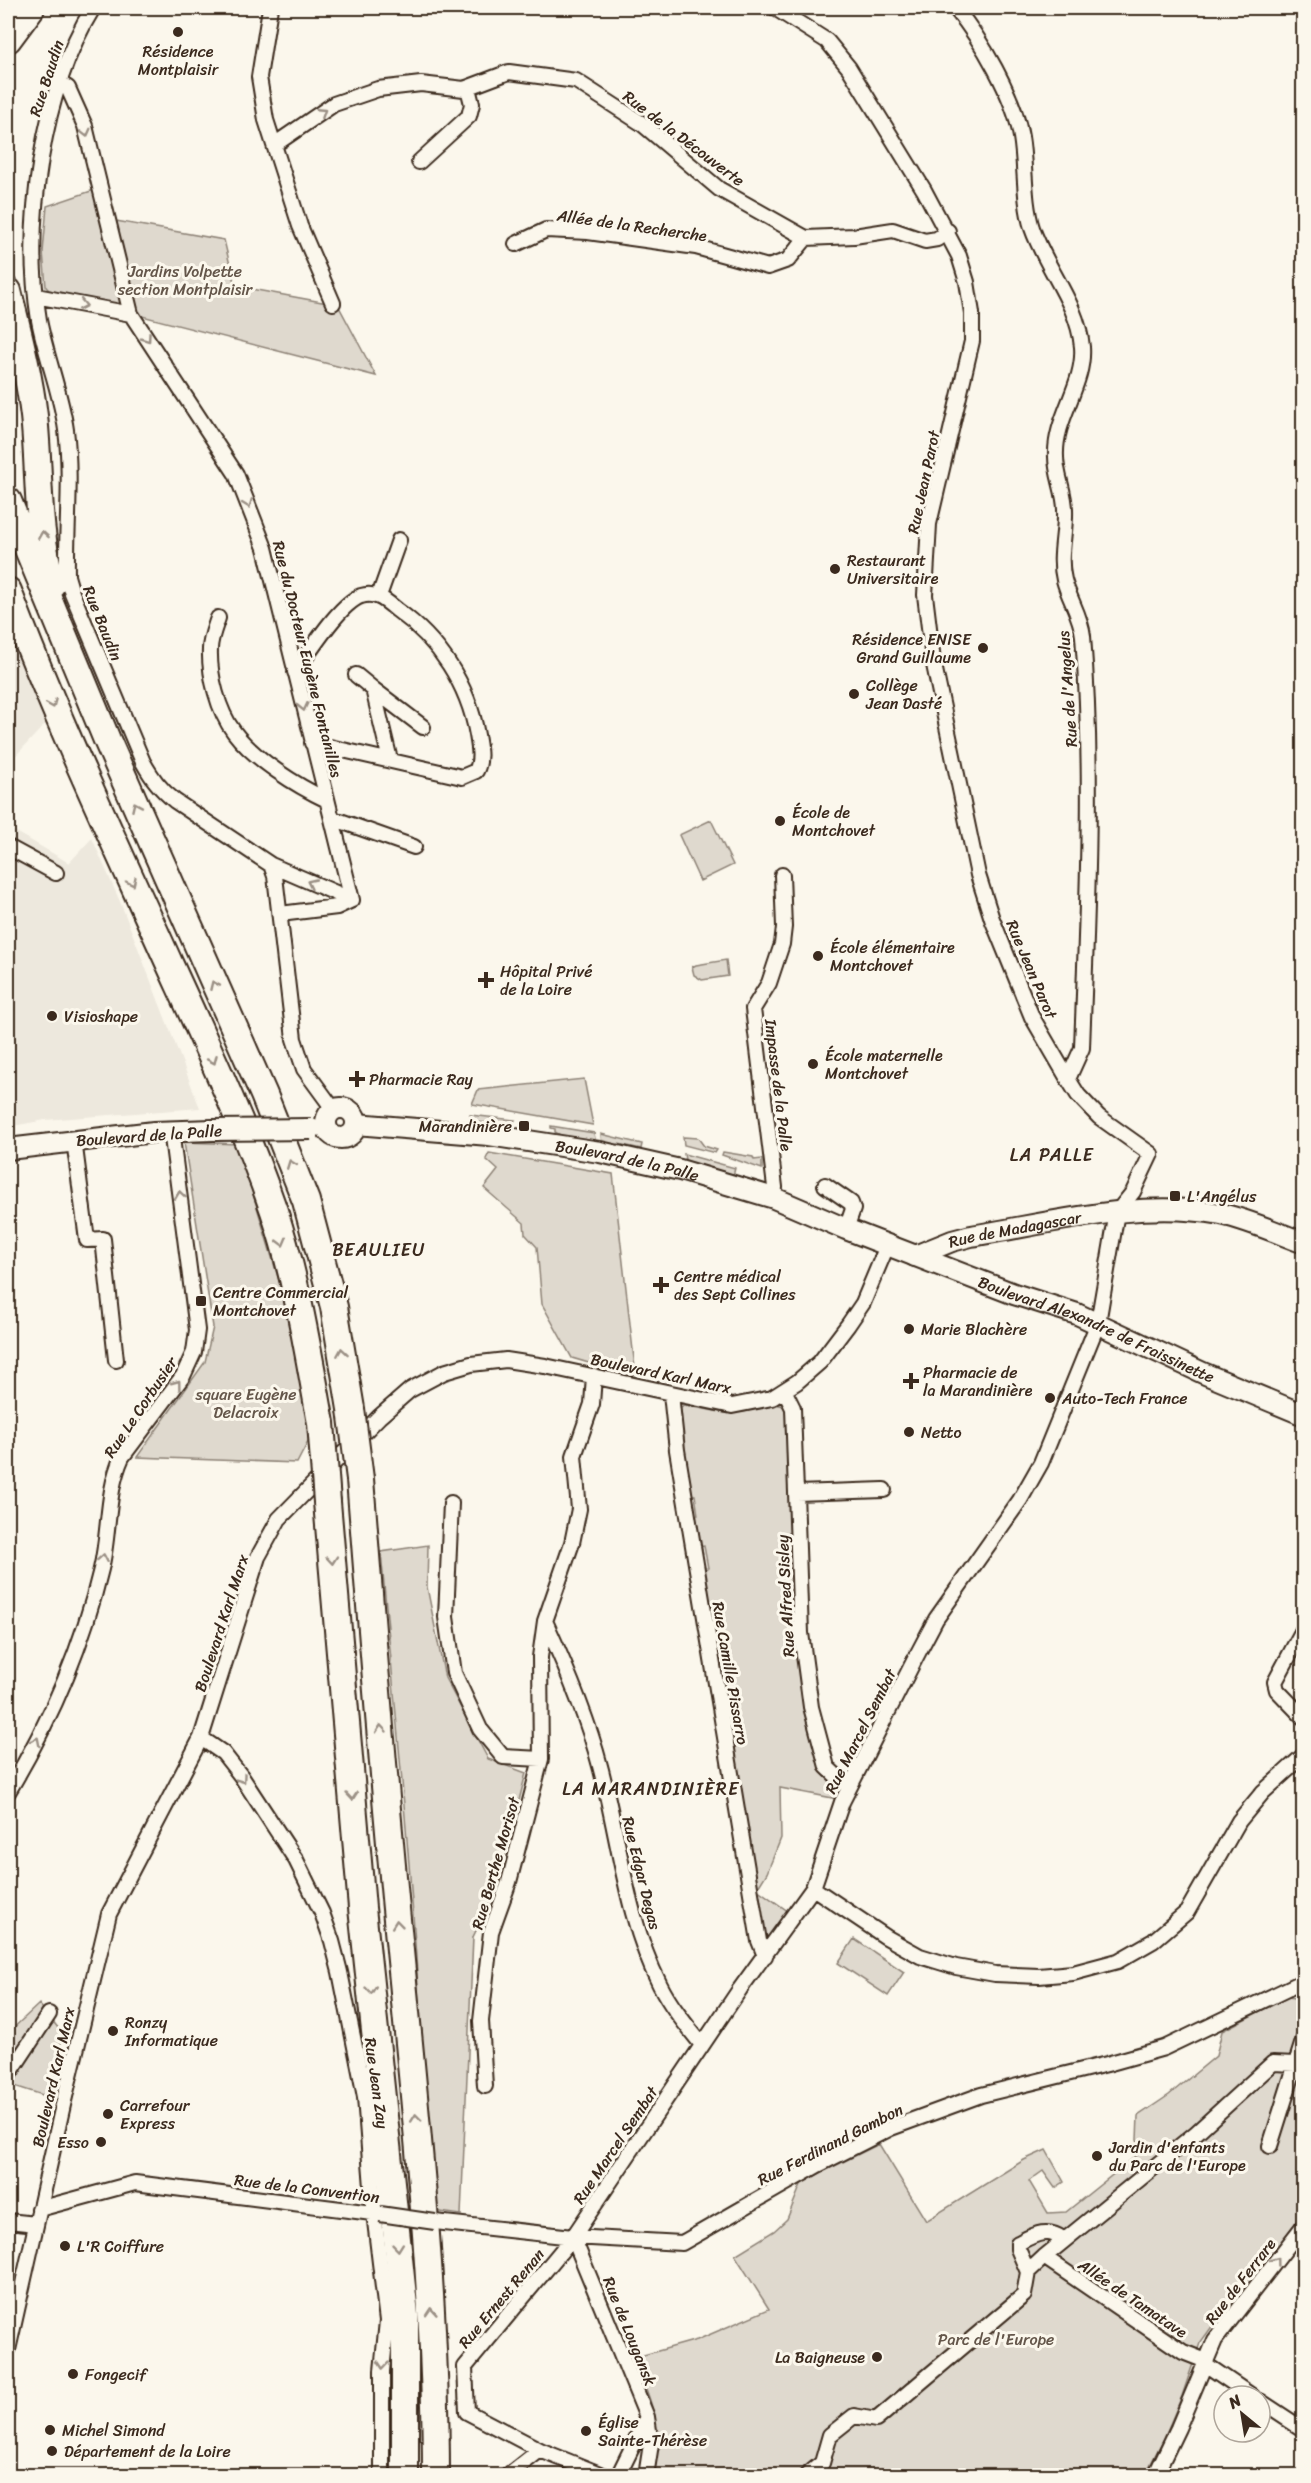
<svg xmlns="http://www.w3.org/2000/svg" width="1311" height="2483" font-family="Sriracha,sans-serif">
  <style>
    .built { fill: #ede8dd }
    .green { fill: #dfd9ce; stroke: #8d8276; stroke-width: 1.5 }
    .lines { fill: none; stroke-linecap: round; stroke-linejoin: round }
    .street-casing { stroke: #3b2a1e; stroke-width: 18 }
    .secondary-casing { stroke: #3b2a1e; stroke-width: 24 }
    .highway-casing { stroke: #3b2a1e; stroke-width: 30 }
    .street { stroke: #fbf7ec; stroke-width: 14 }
    .secondary { stroke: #fbf7ec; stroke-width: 20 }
    .highway { stroke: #fbf7ec; stroke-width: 26 }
    .street-bridge-casing { stroke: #3b2a1e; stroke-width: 18; stroke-linecap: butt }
    .secondary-bridge-casing { stroke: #3b2a1e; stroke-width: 24; stroke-linecap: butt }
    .highway-bridge-casing { stroke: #3b2a1e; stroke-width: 30; stroke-linecap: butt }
    .street-bridge { stroke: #fbf7ec; stroke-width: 14 }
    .secondary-bridge { stroke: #fbf7ec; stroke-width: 20 }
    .highway-bridge { stroke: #fbf7ec; stroke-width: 26 }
    .oneway { stroke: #9b9085 }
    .poi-dot { fill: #3b2a1e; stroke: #fbf7ec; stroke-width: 2 }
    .labels { text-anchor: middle; stroke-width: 6; stroke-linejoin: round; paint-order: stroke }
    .poi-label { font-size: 16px; fill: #3b2a1e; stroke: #fbf7ec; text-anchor: start }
    .street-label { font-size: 16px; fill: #3b2a1e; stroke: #fbf7ec }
    .park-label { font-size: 16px; fill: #64564a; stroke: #fbf7ec }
    .neighbourhood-label { font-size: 18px; letter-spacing: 1.5px; fill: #3b2a1e; stroke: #fbf7ec }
  </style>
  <rect width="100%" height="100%" fill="#fbf7ec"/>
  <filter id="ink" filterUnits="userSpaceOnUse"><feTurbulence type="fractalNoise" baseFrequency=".0167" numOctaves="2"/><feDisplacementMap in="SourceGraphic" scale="12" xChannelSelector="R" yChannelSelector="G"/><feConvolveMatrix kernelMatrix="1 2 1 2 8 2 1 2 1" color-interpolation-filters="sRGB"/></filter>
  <g filter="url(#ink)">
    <path class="built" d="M8 636 48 721 8 764Z
      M8 827 69 863 92 838 121 904 200 1108 45 1120 8 1127Z"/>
    <path class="green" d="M97 189 123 302 116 307 49 290 46 287 43 252 47 206Z
      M116 221 224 240 235 286 338 305 376 376 138 315 113 223Z
      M711 820 733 865 700 881 679 835Z
      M726 960 728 976 702 980 694 975 692 967 696 965Z
      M584 1079 593 1125 472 1104 478 1090Z
      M470 1115 515 1120C506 1132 485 1127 470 1125Z
      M551 1126 594 1133 596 1145 569 1140 555 1132V1129L551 1128Z
      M601 1134 642 1144 641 1149 619 1144 612 1147 602 1146Z
      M683 1137 698 1138 704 1146 717 1150 715 1153 684 1145Z
      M184 1142 238 1144 286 1304 310 1438 297 1463 137 1457 205 1362 213 1327Z
      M723 1152 753 1157 754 1160 762 1159V1169L722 1155Z
      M489 1153 613 1174 636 1377 572 1358 542 1304 537 1247 525 1234 524 1223 484 1188 498 1170 486 1159Z
      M684 1154 735 1168 733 1176 686 1165Z
      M775 1404 784 1406 788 1413 797 1633 833 1782 839 1792 838 1799 780 1788 781 1838 767 1873 757 1889 789 1912 770 1937 765 1940 744 1810 741 1808 702 1569 708 1568 704 1546 698 1547 693 1517 698 1515 695 1495H689L678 1409 684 1405 725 1413 743 1412Z
      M428 1545 427 1587 445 1678 488 1759 526 1773 497 1887 473 1937 461 2215 427 2210C424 1991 401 1771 381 1552Z
      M854 1939 904 1972 888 1996 838 1963Z
      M1287 1997 1296 1998 1303 2003V2213L1243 2292 1234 2296 1200 2343 1182 2396 1164 2438 1145 2475H654C663 2430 652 2399 633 2358L697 2340 769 2309 735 2255 774 2231 787 2219 802 2182 879 2144 926 2221 1024 2160 1046 2150 1064 2182 1055 2188 1043 2171 1029 2181 1048 2213 1066 2212 1141 2152 1137 2140 1138 2116 1169 2095 1216 2056 1222 2031Z
      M39 2004 63 2034 49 2097 8 2084V2033Z"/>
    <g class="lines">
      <g class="street-casing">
        <path id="street" d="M93 8C42 91 23 224 39 320 46 357 61 393 66 430 72 478 66 527 67 576L72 593 143 762C152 778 160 789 175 801L271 865 275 876 294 1039 304 1069 334 1110
          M270 8 259 77 266 120 300 226 333 303
          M955 8C981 39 1014 96 1021 137 1026 167 1023 199 1032 228 1046 269 1078 303 1082 347 1085 385 1054 418 1056 457 1056 475 1065 492 1065 510 1066 534 1058 556 1064 580 1069 599 1081 616 1083 636 1094 773 1087 910 1082 1048L1068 1079
          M59 82 68 88 85 126 131 314 236 474 265 548 352 900
          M274 145 334 104 378 89 421 84 464 89 509 72 576 81 641 123 719 189 806 238 854 236 893 230 925 241 937 239 948 231
          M419 162 469 116 472 104 468 88
          M516 244 546 230 588 232 696 247 768 267 788 260 806 238
          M36 296 131 314
          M379 596 399 540
          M218 618C215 627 210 639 210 649 209 675 218 711 234 732 254 759 297 786 327 800
          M295 672C310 652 339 604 361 596 376 591 386 601 397 610 439 640 468 684 477 735 479 747 482 760 476 771L462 777 312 743
          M356 675 373 689 390 760
          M373 689 423 727
          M332 818 414 847
          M8 847 56 873
          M271 865 352 900
          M280 914 337 907 352 900
          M74 1140 87 1240 103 1239 116 1360
          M825 1185 851 1203 853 1209 846 1229
          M774 1198 775 1187 753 1009 769 983 782 944 784 927 782 875
          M785 1392 793 1408 801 1633 811 1707 827 1767 849 1788
          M671 1394 677 1450 759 1941 765 1956
          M797 1493 884 1490
          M451 1503 446 1617 454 1673 480 1729 503 1757 541 1759
          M545 1621C566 1667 587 1716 600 1766 619 1837 626 1919 660 1985 671 2007 687 2026 702 2045
          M1304 1628 1275 1682 1277 1690 1304 1718
          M201 1738 223 1753 241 1776 296 1860 322 1913 332 1941 340 1972 365 2097 374 2213 387 2321 382 2371V2476
          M8 1792C50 1722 82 1649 101 1569 110 1532 106 1492 122 1457L183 1376 194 1352 197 1330 171 1130
          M813 1888 886 1937 920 1956 956 1967 995 1974 1039 1976 1073 1973 1118 1961 1153 1941 1187 1912 1239 1821 1263 1792 1304 1755
          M8 2076 49 2014
          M485 2086 481 2021 491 1932 509 1882 541 1759 540 1657 545 1621 572 1543 579 1509 574 1456 592 1404 594 1376
          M1270 2146 1304 2038
          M39 2209 135 2183 380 2214
          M8 2221 36 2224
          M435 2222 573 2237 682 2243 818 2165 891 2128 981 2095 1107 2064 1164 2048 1304 1981
          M573 2237 647 2417 651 2444 646 2476
          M1044 2257 1183 2352 1206 2361
          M1028 2272 1018 2249V2243C1034 2235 1047 2227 1063 2239
          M8 2350 63 2105 109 1914 201 1738 258 1557 279 1519 379 1417 410 1390 444 1372 471 1364 506 1360 545 1366 732 1406 772 1398 797 1382 820 1362 848 1325 863 1303 887 1246
          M1205 2364 1252 2396
          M1260 2401 1304 2430
          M507 2476 540 2450
          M605 2476 540 2450 467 2412 465 2367 573 2237 740 1989 813 1888 842 1802 918 1653 936 1619 1020 1500 1041 1463 1098 1323 1117 1212 1133 1192 1151 1154 1099 1117 1078 1095 1068 1079 1032 1017 992 919 978 875 933 660 925 595 929 524 972 341V313L967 282 959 256 924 190 849 68 827 41 775 8
          M618 2476 647 2417
          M806 2476 822 2463 830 2435 854 2416 876 2420 1024 2295 1028 2272 1044 2257 1196 2133 1273 2063 1295 2064
          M1155 2476 1178 2428 1215 2340 1304 2225"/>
      </g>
      <g class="secondary-casing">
        <g id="secondary">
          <circle cx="341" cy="1123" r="15"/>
          <path id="s1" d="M356 1124 489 1135 600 1152 680 1170 774 1198 846 1229 1014 1294 1077 1314 1203 1373 1304 1415"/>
          <path d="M8 1149 154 1132 213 1130"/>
          <path id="s2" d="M915 1256 952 1241 971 1236C1052 1223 1138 1199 1221 1214 1249 1220 1277 1233 1304 1243"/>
        </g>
      </g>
      <g class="highway-casing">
        <path id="highway" d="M8 39 31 8
          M8 291C18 332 29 374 34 416 40 471 36 529 52 584
          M8 501 107 740 264 1095 306 1201 334 1307 351 1409
          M8 591C56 719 114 841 170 965 207 1046 245 1127 274 1211 297 1280 308 1352 321 1423
          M360 1479C372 1633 384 1786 399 1940 416 2118 436 2296 436 2476
          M327 1502 362 1908 405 2315V2476"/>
      </g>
      <use href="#street" class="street"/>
      <use href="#secondary" class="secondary"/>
      <use href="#highway" class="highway"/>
      <g class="street-bridge-casing">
        <path id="street-bridge" d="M380 2214 435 2222"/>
      </g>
      <g class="secondary-bridge-casing">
        <path id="secondary-bridge" d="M213 1130 311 1129"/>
      </g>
      <g class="highway-bridge-casing">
        <path id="highway-bridge" d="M351 1409 360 1479
          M321 1423 327 1502"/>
      </g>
      <use href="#street-bridge" class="street-bridge"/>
      <use href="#secondary-bridge" class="secondary-bridge"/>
      <use href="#highway-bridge" class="highway-bridge"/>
    </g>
    <defs><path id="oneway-chevron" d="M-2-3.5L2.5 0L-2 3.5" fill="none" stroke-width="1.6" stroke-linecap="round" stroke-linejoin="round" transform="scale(1.5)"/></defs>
    <g class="oneway">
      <use href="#oneway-chevron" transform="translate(322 112) rotate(-33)"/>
      <use href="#oneway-chevron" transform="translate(86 133) rotate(76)"/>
      <use href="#oneway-chevron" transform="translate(83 305) rotate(11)"/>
      <use href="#oneway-chevron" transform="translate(147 338) rotate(55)"/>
      <use href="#oneway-chevron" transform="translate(248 504) rotate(69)"/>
      <use href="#oneway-chevron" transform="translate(43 535) rotate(-99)"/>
      <use href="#oneway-chevron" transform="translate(52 704) rotate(67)"/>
      <use href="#oneway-chevron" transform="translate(303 707) rotate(77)"/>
      <use href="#oneway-chevron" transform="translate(136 806) rotate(-114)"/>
      <use href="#oneway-chevron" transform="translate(132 882) rotate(65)"/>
      <use href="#oneway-chevron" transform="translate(311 883) rotate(-155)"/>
      <use href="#oneway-chevron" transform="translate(214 985) rotate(-114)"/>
      <use href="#oneway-chevron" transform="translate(213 1060) rotate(66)"/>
      <use href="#oneway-chevron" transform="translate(291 1164) rotate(-111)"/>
      <use href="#oneway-chevron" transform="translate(180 1195) rotate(-98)"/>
      <use href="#oneway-chevron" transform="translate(282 1242) rotate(75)"/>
      <use href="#oneway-chevron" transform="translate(342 1352) rotate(-99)"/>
      <use href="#oneway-chevron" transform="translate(177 1384) rotate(-53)"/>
      <use href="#oneway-chevron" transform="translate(103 1558) rotate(-80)"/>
      <use href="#oneway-chevron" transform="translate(332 1560) rotate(85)"/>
      <use href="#oneway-chevron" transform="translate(381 1729) rotate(-95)"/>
      <use href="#oneway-chevron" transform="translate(36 1741) rotate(-63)"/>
      <use href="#oneway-chevron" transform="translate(242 1779) rotate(55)"/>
      <use href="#oneway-chevron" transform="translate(352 1796) rotate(85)"/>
      <use href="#oneway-chevron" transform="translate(397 1924) rotate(-96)"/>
      <use href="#oneway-chevron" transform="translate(371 1990) rotate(84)"/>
      <use href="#oneway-chevron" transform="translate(416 2118) rotate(-96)"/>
      <use href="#oneway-chevron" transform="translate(398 2247) rotate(84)"/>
      <use href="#oneway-chevron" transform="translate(1276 2261) rotate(-53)"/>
      <use href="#oneway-chevron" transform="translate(431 2312) rotate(-94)"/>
      <use href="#oneway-chevron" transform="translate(383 2365) rotate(95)"/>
    </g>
  </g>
  <g class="poi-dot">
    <circle cx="178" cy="32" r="6"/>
    <circle cx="835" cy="569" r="6"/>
    <circle cx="983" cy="648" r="6"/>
    <circle cx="854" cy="694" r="6"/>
    <circle cx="780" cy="821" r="6"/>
    <circle cx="818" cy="956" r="6"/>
    <path d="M483 971h6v6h6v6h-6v6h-6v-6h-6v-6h6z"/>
    <circle cx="52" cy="1016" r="6"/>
    <circle cx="813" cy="1064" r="6"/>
    <path d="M354 1070h6v6h6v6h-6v6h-6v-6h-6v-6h6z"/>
    <rect x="518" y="1120" width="12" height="12" rx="3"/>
    <rect x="1169" y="1190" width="12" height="12" rx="3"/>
    <path d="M658 1276h6v6h6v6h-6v6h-6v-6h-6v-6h6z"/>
    <rect x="195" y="1295" width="12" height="12" rx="3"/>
    <circle cx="909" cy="1329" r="6"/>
    <path d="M908 1372h6v6h6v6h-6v6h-6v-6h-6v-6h6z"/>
    <circle cx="1050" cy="1398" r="6"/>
    <circle cx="909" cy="1432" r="6"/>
    <circle cx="113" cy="2031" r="6"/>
    <circle cx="108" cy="2114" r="6"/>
    <circle cx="101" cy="2142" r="6"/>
    <circle cx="1097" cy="2156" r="6"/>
    <circle cx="65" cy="2246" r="6"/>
    <circle cx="877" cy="2357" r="6"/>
    <circle cx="73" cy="2374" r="6"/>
    <circle cx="50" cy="2430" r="6"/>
    <circle cx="586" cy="2431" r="6"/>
    <circle cx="52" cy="2451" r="6"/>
  </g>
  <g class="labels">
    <g class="poi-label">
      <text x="178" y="57" text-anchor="middle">Résidence<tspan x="178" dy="18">Montplaisir</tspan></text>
      <text x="847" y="566">Restaurant<tspan x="847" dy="18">Universitaire</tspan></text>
      <text x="971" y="645" text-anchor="end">Résidence ENISE<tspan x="971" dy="18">Grand Guillaume</tspan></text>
      <text x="866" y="691">Collège<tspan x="866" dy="18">Jean Dasté</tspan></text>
      <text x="792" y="818">École de<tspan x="792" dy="18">Montchovet</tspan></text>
      <text x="830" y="953">École élémentaire<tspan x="830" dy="18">Montchovet</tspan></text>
      <text x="500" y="977">Hôpital Privé<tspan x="500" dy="18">de la Loire</tspan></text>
      <text x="64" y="1022">Visioshape</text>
      <text x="825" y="1061">École maternelle<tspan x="825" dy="18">Montchovet</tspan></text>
      <text x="369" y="1085">Pharmacie Ray</text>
      <text x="512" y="1132" text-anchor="end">Marandinière</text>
      <text x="1187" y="1202">L'Angélus</text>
      <text x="674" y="1282">Centre médical<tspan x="674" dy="18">des Sept Collines</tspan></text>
      <text x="213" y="1298">Centre Commercial<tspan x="213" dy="18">Montchovet</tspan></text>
      <text x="921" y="1335">Marie Blachère</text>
      <text x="923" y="1378">Pharmacie de<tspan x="923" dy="18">la Marandinière</tspan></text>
      <text x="1062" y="1404">Auto-Tech France</text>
      <text x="921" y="1438">Netto</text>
      <text x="125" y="2028">Ronzy<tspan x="125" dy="18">Informatique</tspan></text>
      <text x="120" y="2111">Carrefour<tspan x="120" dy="18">Express</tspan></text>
      <text x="89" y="2148" text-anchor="end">Esso</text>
      <text x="1109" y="2153">Jardin d'enfants<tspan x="1109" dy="18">du Parc de l'Europe</tspan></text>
      <text x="77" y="2252">L'R Coiffure</text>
      <text x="865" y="2363" text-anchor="end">La Baigneuse</text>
      <text x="85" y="2380">Fongecif</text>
      <text x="598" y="2428">Église<tspan x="598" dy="18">Sainte-Thérèse</tspan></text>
      <text x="62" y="2436">Michel Simond</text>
      <text x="64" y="2457">Département de la Loire</text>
    </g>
    <g class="street-label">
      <text transform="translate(46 78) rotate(-72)" y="6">Rue Baudin</text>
      <text transform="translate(684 138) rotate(37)" y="6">Rue de la Découverte</text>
      <text transform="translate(632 225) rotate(8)" y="6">Allée de la Recherche</text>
      <text transform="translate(923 482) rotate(-78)" y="6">Rue Jean Parot</text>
      <text transform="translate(103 623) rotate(68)" y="6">Rue Baudin</text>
      <text transform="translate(308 659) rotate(76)" y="6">Rue du Docteur Eugène Fontanilles</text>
      <text transform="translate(1067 689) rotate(-94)" y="6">Rue de l'Angelus</text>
      <text transform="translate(1032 969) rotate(67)" y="6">Rue Jean Parot</text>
      <text transform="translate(779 1085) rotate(83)" y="6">Impasse de la Palle</text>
      <text transform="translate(149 1135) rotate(-4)" y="6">Boulevard de la Palle</text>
      <text dy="6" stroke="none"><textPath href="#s1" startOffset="274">Boulevard de la Palle</textPath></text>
      <text dy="6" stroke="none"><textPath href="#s2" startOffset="104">Rue de Madagascar</textPath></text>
      <text dy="6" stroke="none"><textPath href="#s1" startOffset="774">Boulevard Alexandre de Fraissinette</textPath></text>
      <text transform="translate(661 1373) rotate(12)" y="6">Boulevard Karl Marx</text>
      <text transform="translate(140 1407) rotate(-56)" y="6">Rue Le Corbusier</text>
      <text transform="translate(785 1596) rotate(-93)" y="6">Rue Alfred Sisley</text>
      <text transform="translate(221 1623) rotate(-72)" y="6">Boulevard Karl Marx</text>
      <text transform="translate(731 1673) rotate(80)" y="6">Rue Camille Pissarro</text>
      <text transform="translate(860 1731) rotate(-63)" y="6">Rue Marcel Sembat</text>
      <text transform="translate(495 1863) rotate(-74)" y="6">Rue Berthe Morisot</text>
      <text transform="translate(642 1873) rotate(76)" y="6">Rue Edgar Degas</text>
      <text transform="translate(53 2077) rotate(-77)" y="6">Boulevard Karl Marx</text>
      <text transform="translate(377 2083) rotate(82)" y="6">Rue Jean Zay</text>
      <text transform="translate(830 2144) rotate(-27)" y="6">Rue Ferdinand Gambon</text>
      <text transform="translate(615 2145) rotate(-56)" y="6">Rue Marcel Sembat</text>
      <text transform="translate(307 2188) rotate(7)" y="6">Rue de la Convention</text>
      <text transform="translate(1240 2281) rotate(-52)" y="6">Rue de Ferrare</text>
      <text transform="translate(501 2298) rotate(-50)" y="6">Rue Ernest Renan</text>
      <text transform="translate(1133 2298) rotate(34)" y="6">Allée de Tamatave</text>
      <text transform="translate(630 2331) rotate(68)" y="6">Rue de Lougansk</text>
    </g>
    <g class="park-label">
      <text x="185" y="277">Jardins Volpette<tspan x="185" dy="18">section Montplaisir</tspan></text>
      <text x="246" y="1400">square Eugène<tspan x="246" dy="18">Delacroix</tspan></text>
      <text x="996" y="2345">Parc de l'Europe</text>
    </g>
    <g class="neighbourhood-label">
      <text x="1052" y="1161">LA PALLE</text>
      <text x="379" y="1256">BEAULIEU</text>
      <text x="651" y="1795">LA MARANDINIÈRE</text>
    </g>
  </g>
  <rect width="1311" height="2483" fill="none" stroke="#fbf7ec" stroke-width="30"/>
  <rect x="15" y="15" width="1281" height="2453" fill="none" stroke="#3b2a1e" stroke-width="2" filter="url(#ink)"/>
  <g transform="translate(1242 2414) rotate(330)"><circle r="28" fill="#fbf7ec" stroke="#aea59a" stroke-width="1.5"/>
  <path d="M0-4.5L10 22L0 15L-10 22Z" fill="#3b2a1e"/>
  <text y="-9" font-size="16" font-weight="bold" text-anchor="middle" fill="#3b2a1e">N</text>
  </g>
</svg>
